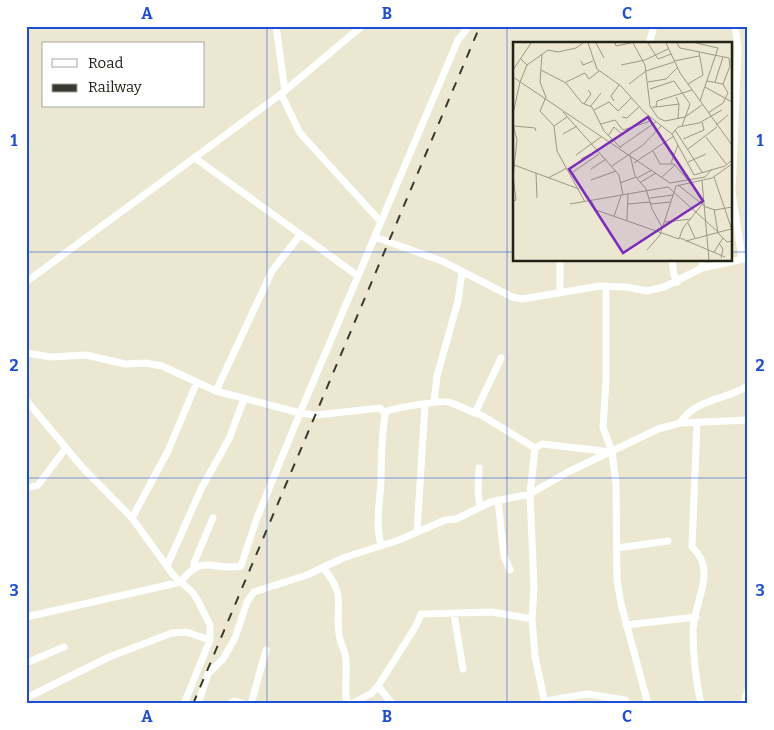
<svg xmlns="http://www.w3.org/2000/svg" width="774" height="730" font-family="Bitter,serif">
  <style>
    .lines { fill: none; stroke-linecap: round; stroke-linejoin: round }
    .minor { stroke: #fff; stroke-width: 7 }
    .rail { stroke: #3a392e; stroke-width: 2; stroke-dasharray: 9 9; stroke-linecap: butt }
    .grid { fill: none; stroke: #1d4ed8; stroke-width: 1; stroke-opacity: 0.55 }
    .inset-road { fill: none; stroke: #9b9886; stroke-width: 1 }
    .view { fill: #7b2cbf; fill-opacity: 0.15; stroke: #7b2cbf; stroke-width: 2.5 }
    .inset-edge { fill: none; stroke: #222118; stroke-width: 2.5 }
    .neatline { fill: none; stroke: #1d4ed8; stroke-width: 2 }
    .grid-label { font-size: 16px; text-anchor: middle; font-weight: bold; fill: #1d4ed8 }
  </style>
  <rect width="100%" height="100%" fill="#ebe7d0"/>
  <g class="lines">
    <path class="minor" d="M276 26 285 91
      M735 26 738 47 732 192 742 258
      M649 44 654 26
      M281 94 300 133 381 222
      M195 158 358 276
      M375 237 442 261 512 297 522 299 600 286 626 287 647 291 664 287 702 268 748 258
      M672 260 674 275 677 282
      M702 260V268
      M26 282 281 94 362 26
      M606 286V381L603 427 612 452 616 484 617 580 621 604 648 704
      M560 293V260
      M26 353 51 357 86 355 125 364 145 363 162 366 216 391 300 413 316 415 380 408 385 414
      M216 391 272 271 300 235
      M26 400 82 467 132 518 174 576 193 593 198 601 210 625V640L184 704
      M434 402 437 376 458 301 462 272
      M475 413 501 358
      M680 423C695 399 725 400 748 386
      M697 423 692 547C718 570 694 601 693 630 693 654 696 681 701 704
      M479 468 478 492 480 507
      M31 487 38 485 66 448
      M498 500 504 556 510 570
      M132 518 168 451 197 382
      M417 531 425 405
      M381 545C375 524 380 502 381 480 381 458 382 436 385 414L387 411C395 408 442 400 448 402 460 405 469 412 481 415L535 448
      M617 548 668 541
      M167 566 202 487 229 439 244 399
      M194 568V563L213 518
      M323 568C347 596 335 603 339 634 340 643 346 652 346 661 347 676 344 688 347 704
      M454 614 463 669
      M26 617 181 582C202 552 215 572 241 566L257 518 300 413 458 40 469 26
      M626 625 696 617
      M26 663 64 647
      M378 686 392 704
      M26 698 109 657 172 633 186 632 210 640
      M545 701 587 694 625 700
      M198 704 208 674 223 659 235 638 247 602 254 592 307 575 343 558 399 540 445 520 456 519 491 502 530 494 568 472 658 429 680 423 748 420
      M230 704 234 701 244 704
      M251 704 266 650
      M351 704 372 693 378 686 416 626 421 614 492 612 532 619
      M545 704 535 656 532 619 534 587 530 494 535 448 542 444 612 452
      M744 704 748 690"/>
    <path class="rail" d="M193 704 480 26"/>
  </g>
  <path class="grid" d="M267 26V704M507 26V704M26 252H514M730 252H748M26 478H748"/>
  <g transform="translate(513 42)">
    <rect width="219" height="219" fill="#ebe7d0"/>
    <path class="inset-road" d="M75 1 84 27 108 44 132 71 159 92 181 133 212 124 219 118M83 1 91 16M102 1 103 4 118 1M120 1 132 23 137 64 145 76 152 79 172 75 189 63M135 1 145 17 158 12M153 1 167 31 219 103M164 1 167 6 216 16 217 24 210 42 215 51 210 61 195 71M183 1 205 6 187 59M29 12 27 40 33 55 27 69 41 84 44 109 72 160M68 19 70 23 80 19M161 19 186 14M14 23 35 8 45 10 63 6 70 1M108 23 132 18 155 7M0 28 18 1M28 28 53 41 69 61 79 65 91 89 108 106M0 35 157 141 192 135 199 127M194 39 210 42M7 40 14 23 7 16M53 40 72 31 76 37 86 29M135 40 153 37 164 26M202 40 210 15M116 42 133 29 161 20M175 42 190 33 186 10M192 45 219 60M137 47 161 39 177 62 169 84M101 59 98 54 106 43M71 62 78 52 75 48M77 65 88 51M139 65H143L144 59 179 48M143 65 166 62 163 55M81 68 96 60 105 69 118 56M50 70 106 133 110 153M0 72 7 40M109 75 114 76 126 65M165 77 166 62M88 82 102 78 110 88 135 80 138 75M0 83 4 98 0 134 3 158 0 159M203 83 215 73M1 84 22 86 23 89M41 84 54 75M162 88 189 130M50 92 64 84M159 92 165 85 186 81 209 68M95 94 101 85 109 92M193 95 213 122M170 97 191 88 189 80M150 101 161 112M107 105 143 80M175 107 204 85M140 109 147 122H161L175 138M63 113 88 95M117 113 122 134 133 147 139 167 149 185M68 117 84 109M175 120 193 112M121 121 161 94M158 121 165 103M1 123 66 147M99 124 130 103 148 84M78 127 93 117M60 130 86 112M23 131 24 156M149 135 162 123M201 135 219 188M35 136 54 126M124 136 139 128M78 138 103 129M189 139 196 218M128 140 143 131M107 141 123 135M165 143 193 165 202 168 219 165M137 156 160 153M78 158 83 168 166 197 170 186 191 160M57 162 155 145 205 190M115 162 138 160M138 162 157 160M201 167 205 191 214 200 219 199M101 174 108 154M114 178 115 152M152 180 178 177M175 181 182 196M167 196 212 215M173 199 218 187M206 201 210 207 208 216M134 208 147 193 163 144 199 136 219 122M201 210 210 196"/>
    <path class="view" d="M135 75 190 159 110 211 56 127Z"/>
    <rect width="219" height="219" class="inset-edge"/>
  </g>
  <rect width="774" height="730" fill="none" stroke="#ffffff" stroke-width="55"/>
  <rect x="42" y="42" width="162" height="65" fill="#ffffff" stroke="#a7a6a3"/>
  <rect x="52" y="59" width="25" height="8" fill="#ffffff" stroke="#a7a6a3"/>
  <text x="88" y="68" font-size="15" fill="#222118">Road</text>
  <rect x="52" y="84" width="25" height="8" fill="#3a392e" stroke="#a7a6a3"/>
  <text x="88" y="92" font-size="15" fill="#222118">Railway</text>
  <rect x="28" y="28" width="718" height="674" class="neatline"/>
  <g class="grid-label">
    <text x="147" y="19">A</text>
    <text x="387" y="19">B</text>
    <text x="627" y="19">C</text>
    <text x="14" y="146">1</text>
    <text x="760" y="146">1</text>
    <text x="14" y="371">2</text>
    <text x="760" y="371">2</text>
    <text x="14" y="596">3</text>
    <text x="760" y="596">3</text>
    <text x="147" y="722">A</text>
    <text x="387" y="722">B</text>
    <text x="627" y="722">C</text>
  </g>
</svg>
